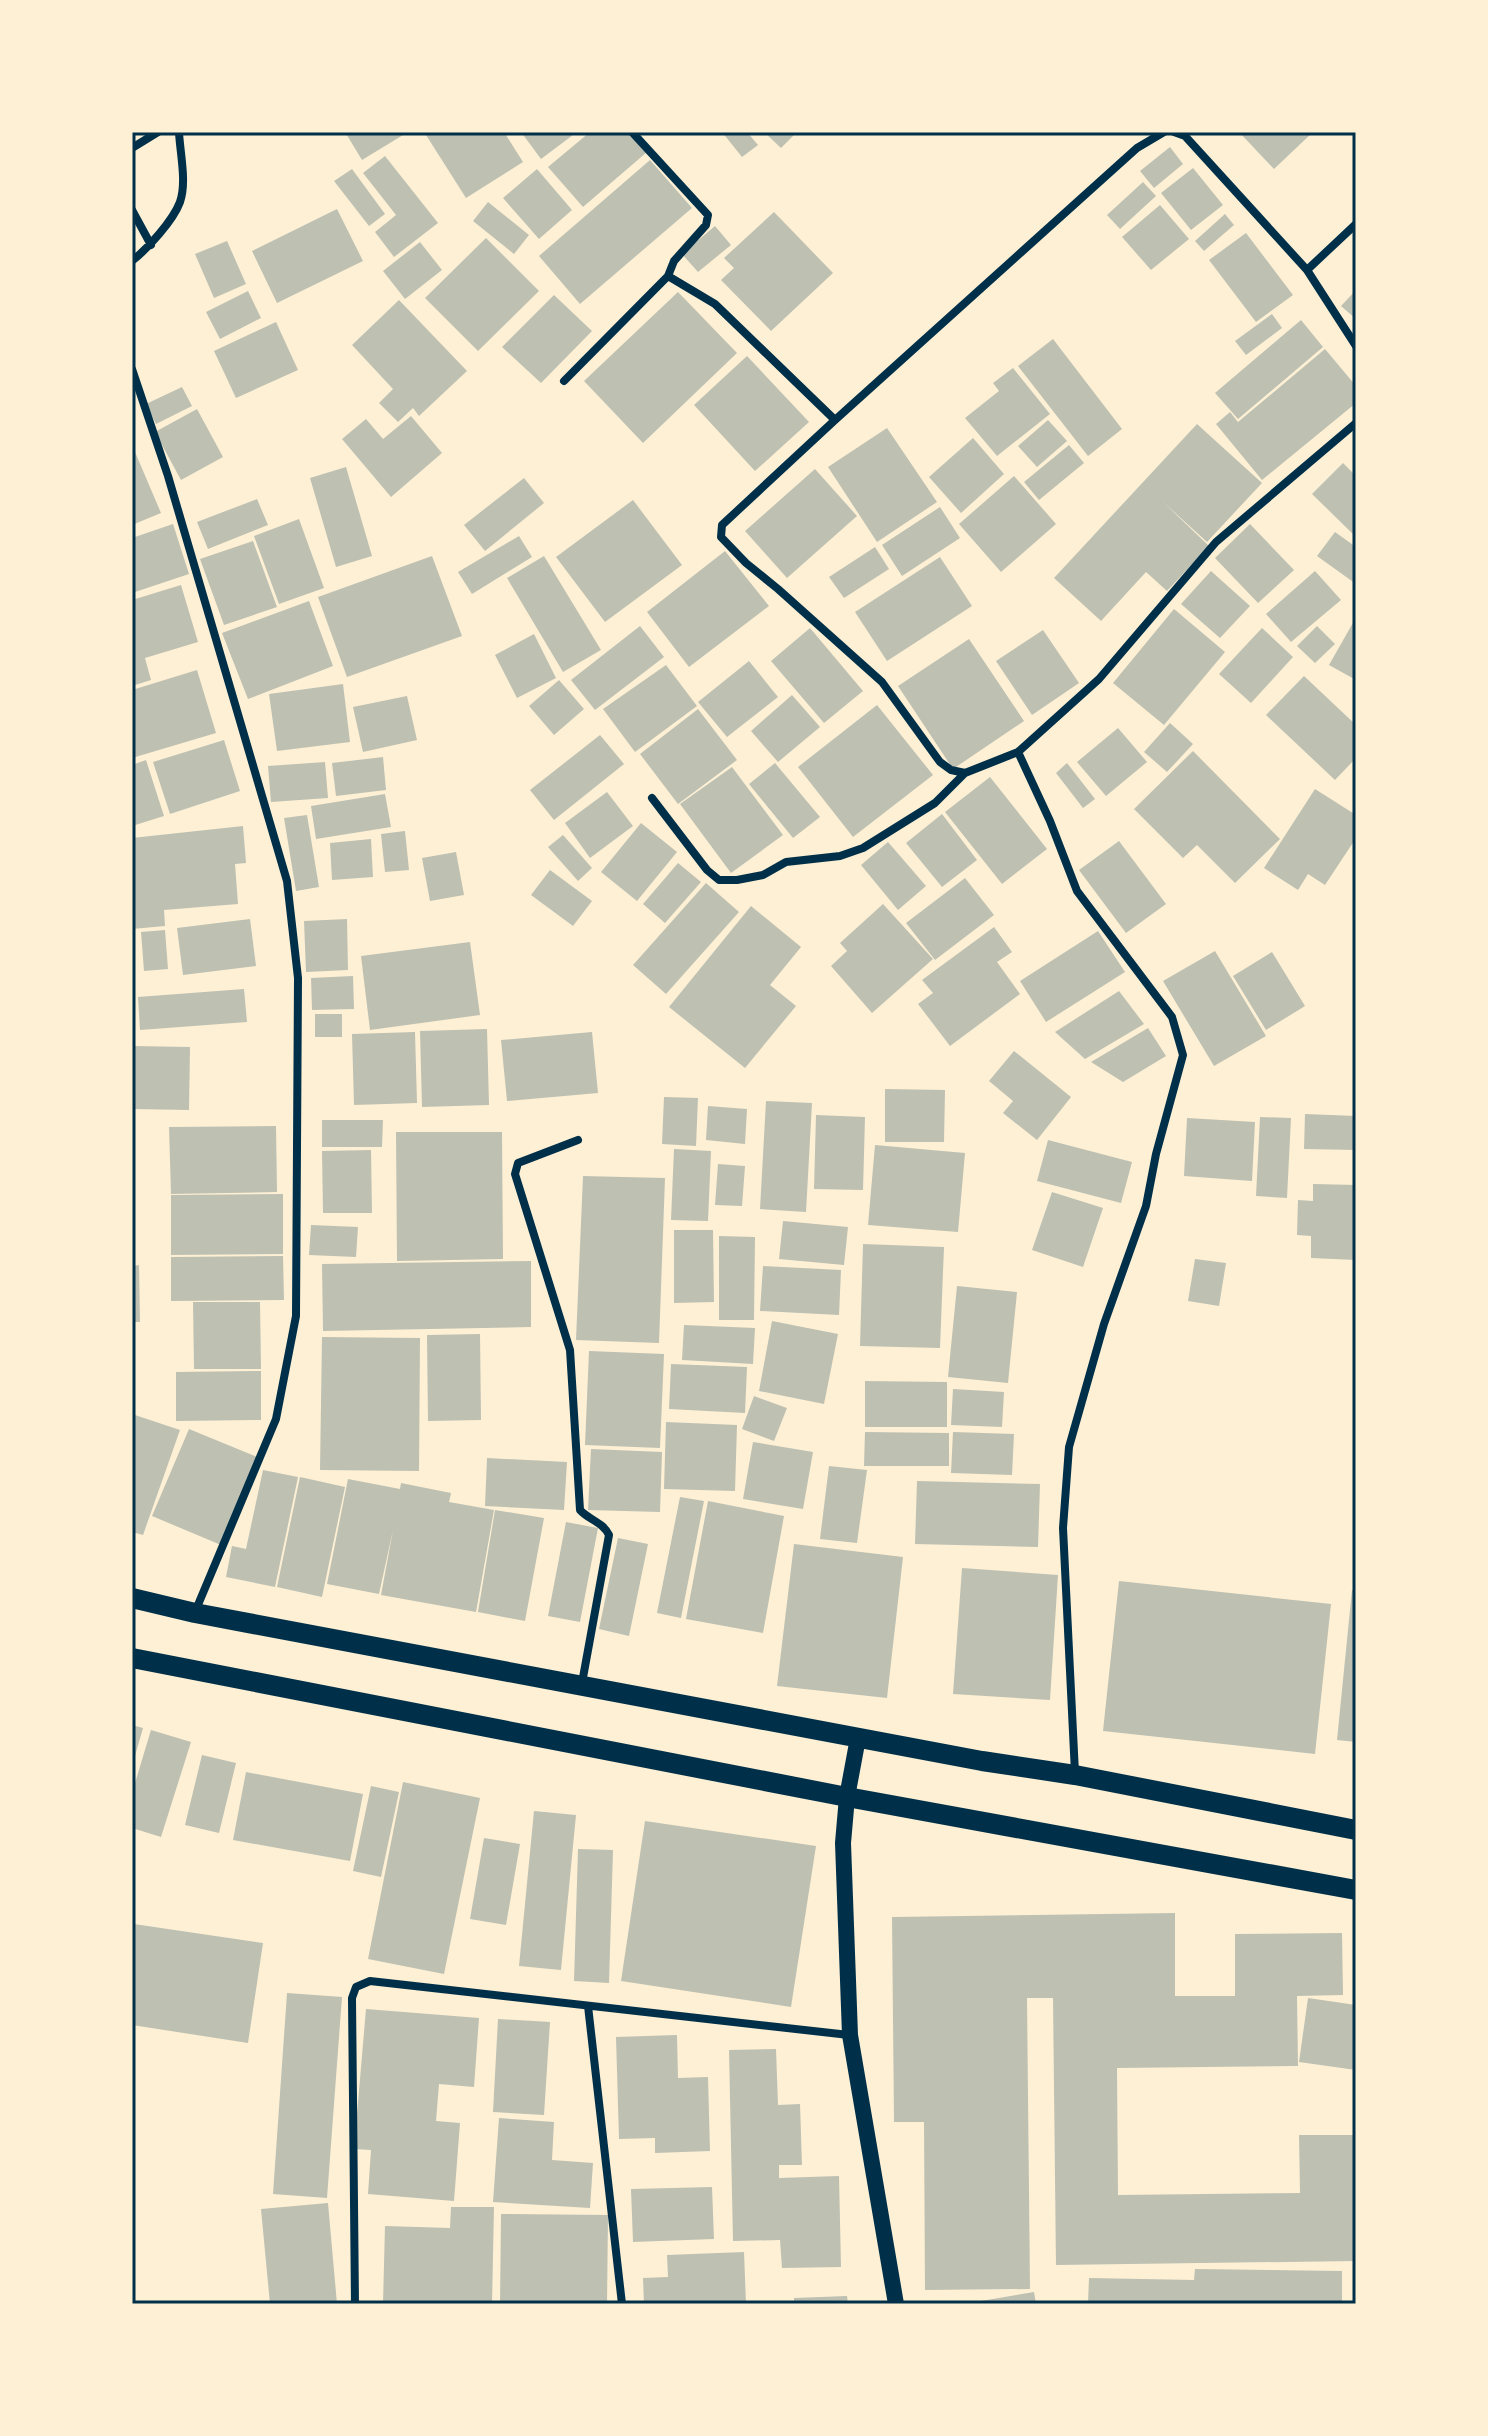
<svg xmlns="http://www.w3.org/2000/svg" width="1488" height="2436" font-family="'Golos Text',sans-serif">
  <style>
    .building { fill: #bec0b2 }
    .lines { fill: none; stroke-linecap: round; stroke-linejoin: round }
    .minor { stroke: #003049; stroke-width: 8 }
    .secondary { stroke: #003049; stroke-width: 16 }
    .primary { stroke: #003049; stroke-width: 20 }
    .neatline { fill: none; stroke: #003049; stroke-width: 3 }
  </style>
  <rect width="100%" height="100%" fill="#fdf0d5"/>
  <path class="building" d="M345 132H408L362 160Z
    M431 132H504L523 162 466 198 426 135Z
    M521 132H577L541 159Z
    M590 132H630L647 152 583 207 548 167Z
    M722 132H747L758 145 742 157Z
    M764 132H797L781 148Z
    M1239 132H1313L1274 169Z
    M1170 147 1183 164 1154 188 1140 171Z
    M385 156 438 223 394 257 375 232 396 215 363 173Z
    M650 160 692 208 580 304 539 256Z
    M1193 168 1223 205 1191 230 1161 193Z
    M352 169 385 214 369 226 334 181Z
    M537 169 572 210 539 239 503 198Z
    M1143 182 1156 196 1120 229 1107 215Z
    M488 202 529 235 514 254 473 221Z
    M1160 205 1189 239 1151 270 1122 237Z
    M337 209 363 261 277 303 252 251Z
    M774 212 833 273 771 331 721 280 734 268 724 258Z
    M1225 214 1234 225 1204 251 1195 241Z
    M715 226 731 245 698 272 682 254Z
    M1246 233 1293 295 1256 322 1209 260Z
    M486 238 539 291 478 351 425 298Z
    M227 241 246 284 214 298 195 254Z
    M420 242 442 270 405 299 383 271Z
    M1356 290V319L1341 306Z
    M248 291 261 318 220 339 206 312Z
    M678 292 737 353 643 443 584 381Z
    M554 295 592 331 541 383 502 347Z
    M399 300 467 371 419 416 413 408 398 422 379 403 393 389 352 345Z
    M1272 314 1282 328 1246 355 1235 341Z
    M1301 320 1323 347 1238 419 1215 393Z
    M276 322 298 370 236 398 214 351Z
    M1053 339 1122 429 1088 456 1018 366Z
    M1325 349 1356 386V403L1262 480 1216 424 1230 412 1238 422Z
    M747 356 809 422 755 471 694 405Z
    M1013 368 1050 414 997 456 965 418 999 391 993 383Z
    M182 387 192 406 156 424 146 404Z
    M197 409 223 457 181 480 155 432Z
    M411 416 442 453 391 497 342 439 366 419 383 439Z
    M1048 420 1067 441 1037 467 1018 446Z
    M1197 424 1262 483 1207 542 1162 501 1209 546 1167 591 1146 572 1101 621 1054 578Z
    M887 428 937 502 877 542 828 467Z
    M973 438 1004 474 961 513 929 477Z
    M132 445 161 513 132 525Z
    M1069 445 1084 463 1039 500 1024 482Z
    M1343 463 1356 476V537L1312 494Z
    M346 467 372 556 336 567 310 478Z
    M815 469 857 516 787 578 745 531Z
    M1014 476 1056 524 1001 572 959 524Z
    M524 478 544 503 485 551 464 525Z
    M257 499 268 525 208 549 197 522Z
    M633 500 682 565 605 622 556 557Z
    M940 507 960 538 902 576 882 545Z
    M299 519 324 588 279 604 254 536Z
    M173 524 189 574 132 593V538Z
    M1250 524 1294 570 1258 603 1215 558Z
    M1335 532 1356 547V584L1317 556Z
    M519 536 532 557 472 594 458 572Z
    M253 541 277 607 224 625 200 559Z
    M875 547 889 569 844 598 829 577Z
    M725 551 769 606 689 667 647 612Z
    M432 556 462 636 347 677 318 597Z
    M544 556 601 650 563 672 507 578Z
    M940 557 972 606 887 661 855 612Z
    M1211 571 1250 606 1220 638 1181 604Z
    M1315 571 1341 600 1291 642 1266 614Z
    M181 585 198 642 145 658 151 680 132 686V600Z
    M309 601 333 666 248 699 222 633Z
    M1174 609 1225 652 1164 725 1113 683Z
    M1354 621 1356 622V680L1329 665Z
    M640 626 664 657 595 710 571 680Z
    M1317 626 1335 644 1315 663 1297 646Z
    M810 628 863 691 824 723 771 661Z
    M1262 628 1293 657 1251 703 1219 674Z
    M1043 630 1079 683 1032 715 996 661Z
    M534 634 556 678 517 698 495 655Z
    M969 639 1024 721 953 769 898 686Z
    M749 661 778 697 727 737 698 702Z
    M666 665 697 706 635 752 603 709Z
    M197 670 216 733 132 758V690Z
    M1304 676 1356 725V758L1335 780 1266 715Z
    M559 680 584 709 554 735 529 706Z
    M343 684 350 742 277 751 269 694Z
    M792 695 820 727 778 762 751 731Z
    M407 696 417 740 363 752 353 707Z
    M877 705 933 775 853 837 798 767Z
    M698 709 737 760 678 804 640 754Z
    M1170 723 1193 744 1167 772 1144 752Z
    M1118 728 1147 762 1106 796 1077 762Z
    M600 735 624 764 554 820 530 790Z
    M224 740 240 791 170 814 153 762Z
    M1193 751 1280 839 1235 883 1197 845 1183 858 1134 809Z
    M383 757 386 790 336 796 332 763Z
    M146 760 164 816 132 826V765Z
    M325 762 328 798 271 802 268 766Z
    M775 763 820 817 793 838 749 784Z
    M1067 763 1095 799 1083 808 1056 773Z
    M732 767 783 835 731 873 680 804Z
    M990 777 1047 849 1002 884 945 812Z
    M1315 789 1356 815V838L1325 885 1308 874 1298 890 1264 868Z
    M607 792 633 826 590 858 565 823Z
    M385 794 391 827 316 839 311 806Z
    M942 814 977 860 942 887 906 843Z
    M307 815 319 887 296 891 284 818Z
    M641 823 677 852 637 901 601 872Z
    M243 826 246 863 235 864 238 904 164 910 165 926 132 929V838Z
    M405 831 409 870 385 872 381 834Z
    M563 835 592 868 578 881 548 847Z
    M371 839 373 877 332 880 330 843Z
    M1119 841 1166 904 1126 933 1079 870Z
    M888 842 926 886 898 910 861 865Z
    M456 852 464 895 430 901 422 858Z
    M678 863 701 882 665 923 643 904Z
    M550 870 592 901 573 926 531 895Z
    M965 878 994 915 935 960 906 923Z
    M706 883 739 912 666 994 633 965Z
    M883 904 933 959 872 1013 831 966 847 951 840 943Z
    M751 906 801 947 770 985 796 1006 745 1068 669 1007Z
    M250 919 256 966 183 975 177 928Z
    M347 919 348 970 306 972 304 921Z
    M994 927 1012 952 997 962 1020 994 950 1046 918 1004 933 993 922 980Z
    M165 930 168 969 144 971 141 932Z
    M1098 931 1125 972 1046 1022 1020 981Z
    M470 942 480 1015 370 1030 361 956Z
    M1215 951 1266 1036 1214 1066 1163 981Z
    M1272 952 1305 1006 1266 1030 1233 976Z
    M353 976 354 1009 312 1010 311 978Z
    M244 989 247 1022 140 1030 138 997Z
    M1119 991 1144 1024 1085 1059 1055 1032Z
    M315 1014H342V1037H315Z
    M1148 1028 1166 1056 1123 1082 1091 1062Z
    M487 1029 489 1105 422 1107 420 1031Z
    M415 1032 417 1103 354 1105 352 1034Z
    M592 1032 598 1093 507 1101 501 1040Z
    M132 1046 190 1047 189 1110 132 1109Z
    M1014 1051 1071 1097 1037 1140 1003 1113 1013 1101 989 1081Z
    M885 1089 945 1090 944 1142H885Z
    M664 1097 698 1098 696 1146 662 1144Z
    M766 1101 812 1103 806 1212 760 1209Z
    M708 1106 747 1109 745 1144 706 1140Z
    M1305 1114 1356 1116V1150L1304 1149Z
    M816 1115 865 1117 863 1190 814 1189Z
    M1260 1117 1291 1118 1287 1198 1256 1196Z
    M1187 1118 1255 1122 1252 1181 1184 1176Z
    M322 1120H383L382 1147H322Z
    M276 1126 277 1192 171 1194 169 1127Z
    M396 1132H502L503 1259 397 1261Z
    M1048 1140 1132 1162 1121 1203 1037 1181Z
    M875 1145 965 1153 958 1232 868 1225Z
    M674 1149 711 1151 708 1221 671 1220Z
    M371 1150 372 1213H323L322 1151Z
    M718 1164 745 1166 742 1206 715 1205Z
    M583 1176 665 1178 659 1343 576 1340Z
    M1313 1184 1356 1185V1260L1311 1258V1236L1297 1235 1298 1200 1313 1201Z
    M1052 1192 1103 1208 1083 1267 1032 1250Z
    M283 1194V1254L171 1255V1195Z
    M783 1221 848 1227 844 1265 779 1259Z
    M311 1225 358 1227 356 1257 309 1255Z
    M674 1230H713L714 1302 674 1303Z
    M719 1236 755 1237 754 1320H719Z
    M863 1244 944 1247 940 1348 860 1346Z
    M283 1256 284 1300 171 1301V1257Z
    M1195 1259 1226 1263 1219 1306 1188 1301Z
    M531 1261V1327L323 1331 322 1264Z
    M139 1265 140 1322H132V1266Z
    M763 1266 841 1270 839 1315 760 1311Z
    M957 1286 1017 1292 1008 1383 948 1377Z
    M193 1302H260L261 1369H194Z
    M772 1321 838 1334 824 1404 759 1391Z
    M684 1325 755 1328 753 1364 682 1360Z
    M480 1334 481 1420 428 1421 427 1335Z
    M322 1337 420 1338 419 1471 320 1470Z
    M589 1351 664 1354 660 1448 585 1445Z
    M671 1364 747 1367 745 1413 669 1409Z
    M261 1371V1420L176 1421V1372Z
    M865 1381 947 1382V1427H865Z
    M953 1389 1004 1392 1002 1427 951 1425Z
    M754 1396 787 1408 774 1441 742 1429Z
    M132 1414 180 1430 143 1535 132 1532Z
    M666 1422 737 1425 735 1491 664 1489Z
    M189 1429 257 1457 221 1545 152 1516Z
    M865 1432 949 1433V1466H864Z
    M953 1432 1014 1434 1012 1475 951 1473Z
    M753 1442 813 1452 803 1509 743 1499Z
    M591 1449 662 1452 660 1512 588 1510Z
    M487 1458 567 1462 564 1510 485 1506Z
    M829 1466 867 1470 857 1543 820 1539Z
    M263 1470 298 1477 275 1587 226 1577 232 1546 246 1549Z
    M300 1477 345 1487 322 1597 277 1587Z
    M348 1479 400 1489 401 1483 451 1493 449 1502 494 1510 476 1612 381 1595 393 1530 379 1594 327 1584Z
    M917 1481 1040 1484 1038 1547 915 1544Z
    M680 1497 704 1501 681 1618 657 1613Z
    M708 1501 784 1516 763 1633 686 1619Z
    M495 1510 544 1518 525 1621 478 1612Z
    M566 1522 598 1528 580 1622 548 1616Z
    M618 1538 648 1544 629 1636 599 1629Z
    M794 1544 903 1557 887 1698 777 1686Z
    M962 1568 1058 1575 1050 1700 953 1694Z
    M1119 1581 1331 1604 1315 1754 1103 1731Z
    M1352 1590H1356V1742L1337 1740Z
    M132 1725 143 1728 133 1763H132Z
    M151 1730 191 1742 161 1837 132 1828V1793Z
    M202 1755 236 1763 219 1833 185 1825Z
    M246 1772 363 1794 350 1861 233 1840Z
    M403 1782 480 1798 444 1974 368 1959Z
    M371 1786 399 1792 381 1877 353 1871Z
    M534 1811 576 1815 561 1970 519 1966Z
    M645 1821 816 1846 791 2007 621 1981Z
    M484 1838 520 1844 506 1925 470 1919Z
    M578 1849 613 1850 609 1983 574 1981Z
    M1175 1913V1996H1235V1934L1342 1933 1343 1995 1297 1996 1298 2066 1117 2068 1118 2195 1300 2193 1299 2135H1356V2261L1056 2265 1053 1998H1027L1030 2289 925 2290 924 2122H894L892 1917Z
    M134 1924 263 1943 248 2043 132 2025V1938Z
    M287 1993 342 1997 327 2198 273 2194Z
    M1308 1998 1356 2005V2070L1299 2062Z
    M366 2009 479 2018 474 2087 439 2084 436 2121 460 2123 454 2201 368 2194 371 2150 354 2149Z
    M498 2019 550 2022 544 2115 493 2112Z
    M677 2035 678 2078 708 2077 710 2151 655 2153V2138L619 2139 616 2037Z
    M776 2049 778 2105 800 2104 802 2165H779V2178L839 2176 841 2267 782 2268 780 2240 733 2241 729 2050Z
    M499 2118 554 2122 552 2160 593 2163 590 2208 493 2202Z
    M712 2187 714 2239 633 2242 631 2189Z
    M328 2203 337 2304H270L261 2209Z
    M451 2207H494L492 2304H383L385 2226 450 2228Z
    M501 2214 608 2215 607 2304H500Z
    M744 2252 746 2304H644L643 2278 668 2277 667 2255Z
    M1195 2269 1342 2271V2304H1088L1089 2278 1194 2280Z
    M1034 2292 1036 2304H975V2302Z
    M847 2296 848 2304H794V2298Z"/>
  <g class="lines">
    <path class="minor" d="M632 132 708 215 706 225 674 261 668 276
      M1164 132 1137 148 835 420 722 525 721 537 746 563 778 589 882 682 940 762 951 770 965 773 1018 752 1099 679 1216 542 1356 423
      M1174 132 1185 136 1307 270 1356 346
      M132 148 158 132
      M132 210 151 245
      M132 261C147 249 173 221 180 202 187 182 180 153 179 132
      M1307 270 1356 224
      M132 369 168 476 287 881 298 978 296 1316 276 1419 195 1612
      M564 381 668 276 715 304 835 420
      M1018 752 1050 821 1077 891 1172 1017 1183 1055 1156 1154 1146 1206 1104 1324 1069 1447 1063 1528 1075 1773
      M652 798 707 870 719 880H737L763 875 786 862 840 856 863 848 935 803 965 773
      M578 1140 518 1163 515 1174 570 1350 580 1510C589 1520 603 1522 609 1535L582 1683
      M588 2006 622 2304
      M355 2304 352 1998 356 1987 370 1981 849 2035"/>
    <path class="secondary" d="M858 1738 847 1797 843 1843 850 2035 896 2304"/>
    <path class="primary" d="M132 1598 195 1613 982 1761 1075 1775 1356 1830
      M132 1658 847 1797 1356 1890"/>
  </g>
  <rect width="1488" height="2436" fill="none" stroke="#fdf0d5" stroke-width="268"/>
  <rect x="134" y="134" width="1220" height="2168" class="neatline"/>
</svg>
